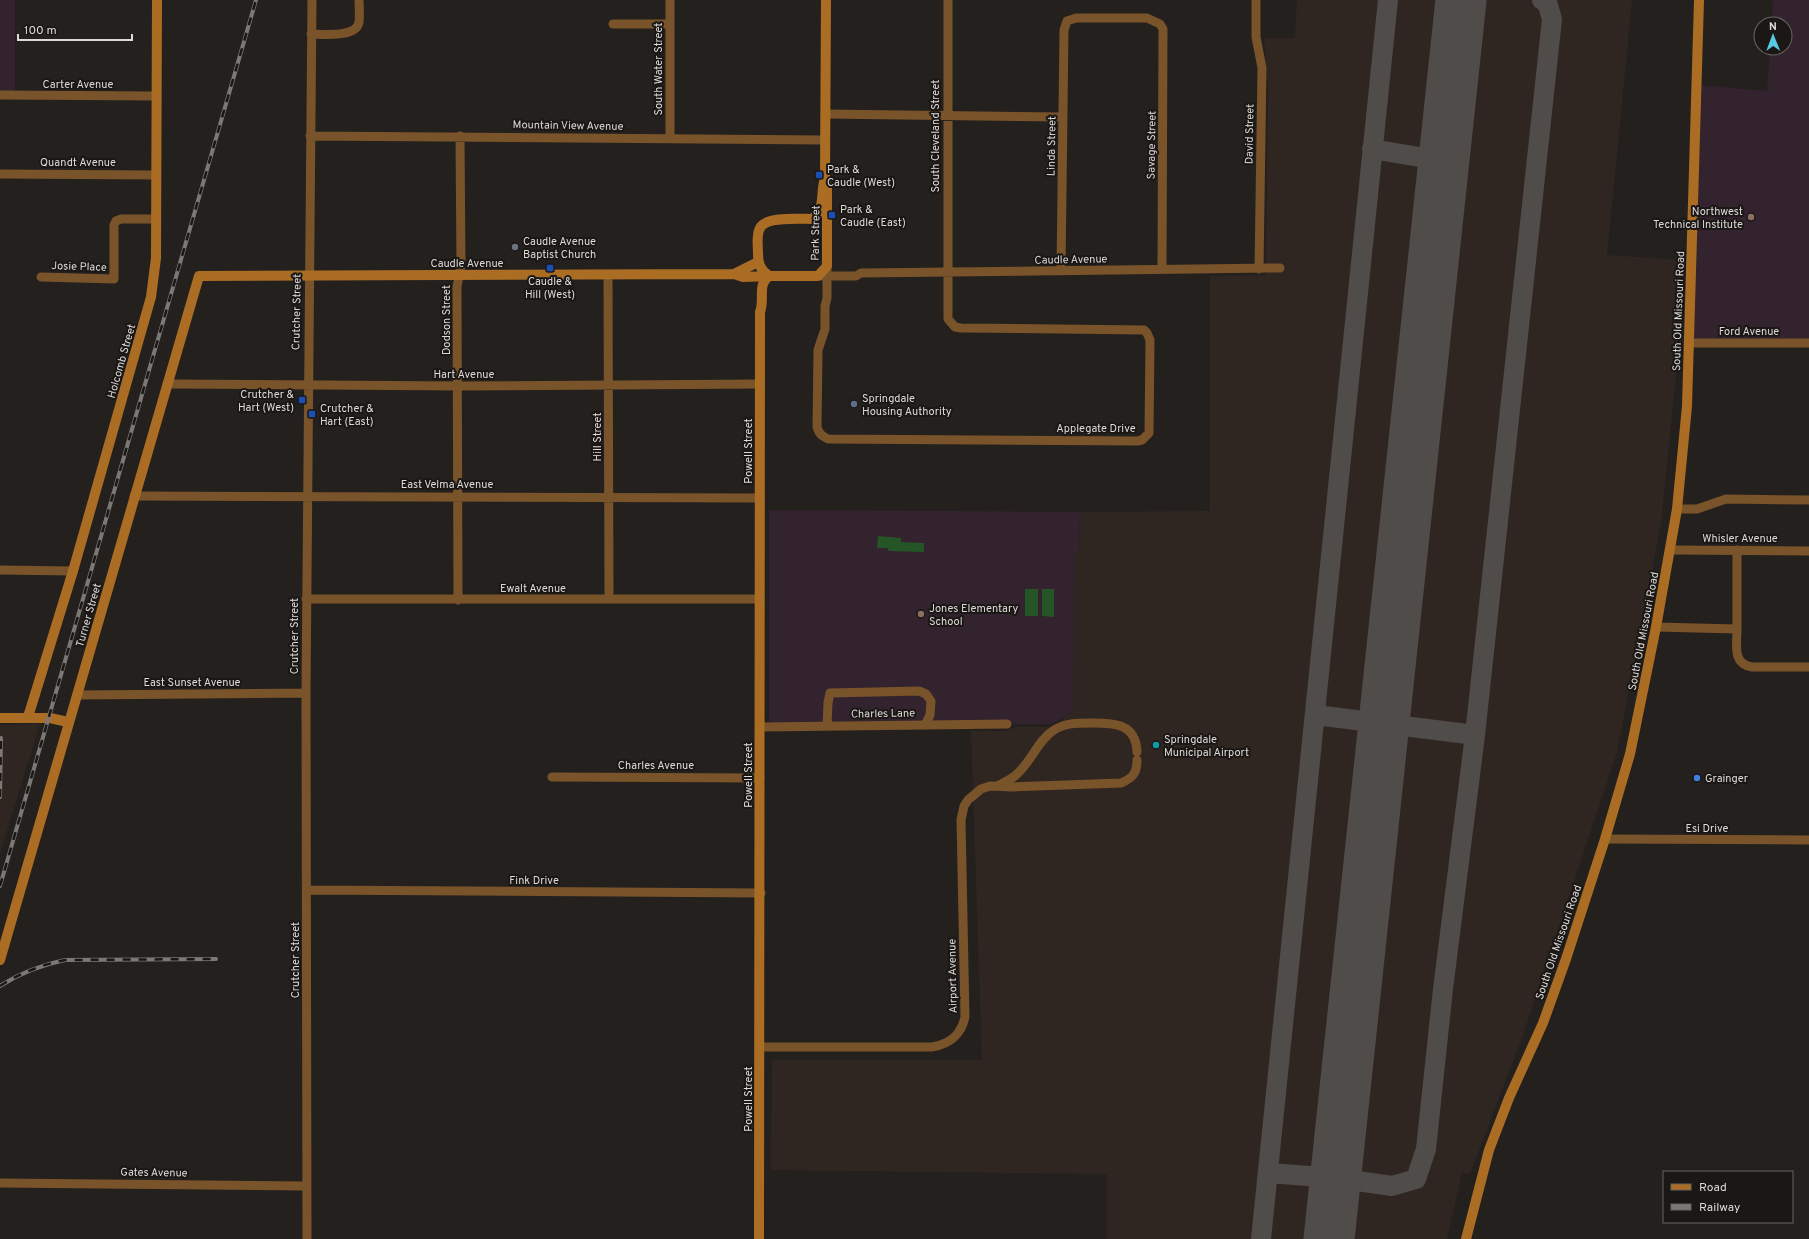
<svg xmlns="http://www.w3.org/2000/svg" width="1809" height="1239" font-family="Overpass,sans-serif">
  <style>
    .built { fill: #302621 }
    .education { fill: #32232e }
    .green { fill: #255527 }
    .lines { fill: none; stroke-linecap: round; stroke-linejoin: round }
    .taxiway { stroke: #504c4a; stroke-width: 20 }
    .runway { stroke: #504c4a; stroke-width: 51 }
    .street { stroke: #795329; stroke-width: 9 }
    .secondary { stroke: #aa6d23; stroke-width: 10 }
    .rail-casing { stroke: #7b7876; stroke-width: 4 }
    .rail { stroke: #1b1715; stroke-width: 2.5; stroke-dasharray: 8; stroke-linecap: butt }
    .transit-dot { fill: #1a4fb4; stroke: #1b1715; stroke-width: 1.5 }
    .education-dot { fill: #8d6e63; stroke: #1b1715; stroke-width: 1.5 }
    .worship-dot { fill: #6b7280; stroke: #1b1715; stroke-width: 1.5 }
    .service-dot { fill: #5c6f8a; stroke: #1b1715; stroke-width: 1.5 }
    .culture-dot { fill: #0f9aa8; stroke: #1b1715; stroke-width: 1.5 }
    .shop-dot { fill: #3f7fe0; stroke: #1b1715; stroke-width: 1.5 }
    .labels { text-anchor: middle; stroke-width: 4; stroke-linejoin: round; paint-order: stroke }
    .street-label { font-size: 11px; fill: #dddad9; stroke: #1b1715 }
    .poi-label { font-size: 11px; fill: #dddad9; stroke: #1b1715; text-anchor: start }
  </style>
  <rect width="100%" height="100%" fill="#24201e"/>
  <path class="built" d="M1297 0H1632L1607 255 1680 260 1676 376 1661 524 1617 752 1523 1035 1470 1174 1462 1173 1447 1239H1107V1174L771 1170 772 1060H982L971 731H1005L1017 727H1054L1062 721 1063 717 1073 711 1074 552H1079L1080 512 1210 511V276L1266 275 1268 86 1264 38H1295Z
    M40 724 0 853V725Z"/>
  <path class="education" d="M0 0H15V95H0Z
    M1773 0H1809V343H1690L1697 85 1767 91 1770 48H1785V24H1772Z
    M769 510 1080 512 1079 552H1074L1073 711 1052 724 769 727Z"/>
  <path class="green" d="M878 536 901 538V542L924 543V552L889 551 887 548H877Z
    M1025 589H1038V616H1025Z
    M1042 589H1054V617L1042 616Z"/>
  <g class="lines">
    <path class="taxiway" d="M1372 149 1443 161
      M1316 715 1475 735
      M1268 1173 1336 1178 1392 1186 1416 1179 1426 1149 1443 989 1475 735 1552 19 1547 2 1542 0
      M1261 1239 1388 0"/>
    <path class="runway" d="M1329 1239 1461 0"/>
    <path class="street" d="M1256 0V37L1262 68 1259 269
      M613 24H670
      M311 34C323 34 357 38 359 22 360 15 359 7 359 0
      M0 95 157 96
      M825 114 1063 117
      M310 136 825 140
      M670 138V0
      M0 174 156 175
      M827 266V298L825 306V329L818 350 817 427C819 434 822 436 828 439L1137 441 1142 440 1149 433 1150 340 1147 333 1144 330 961 328 955 327 948 319V0
      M1061 271 1064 30 1067 21 1076 18H1147L1160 24 1163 29 1162 269
      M608 275 609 599
      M822 276H856L861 273 1280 268
      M41 277 114 279V225L116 221 121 219H155
      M1690 343H1809
      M167 384 458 386 760 384
      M134 496 760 498
      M1677 509H1697L1726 499 1809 500
      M1670 550 1809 551
      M0 570 73 571
      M306 599H760
      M458 600 457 287 461 265 460 136
      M1656 627 1737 629C1737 645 1732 664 1752 667H1809
      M1737 629V550
      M78 695 306 693
      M827 726 828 703 830 693 919 691 926 694 931 701 930 715 925 725
      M760 727 1007 724
      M552 777 760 778
      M999 785C1005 782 1012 779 1017 774 1031 762 1038 740 1054 730 1065 723 1077 723 1090 723 1112 723 1136 722 1137 752
      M1605 839 1809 840
      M307 890 761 893
      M760 1047H932C950 1044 961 1035 965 1017L961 820 964 806 968 800 981 789 990 786 1012 787 1121 783C1133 778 1137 773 1137 760
      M0 1183 307 1186
      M307 1239 306 693 312 0"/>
    <path class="secondary" d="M825 178C820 192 826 210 812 219 799 219 766 216 760 228 756 235 758 246 758 253 758 263 760 270 769 276H818L827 266V187L825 175 826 0
      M734 274 758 262
      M28 717 73 571 151 297 156 258 157 0
      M0 718H50L68 722
      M0 960 199 276 734 274 743 277 769 276
      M759 1239 760 312C765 300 757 284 769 276
      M1466 1239 1489 1150 1509 1098 1543 1023 1566 959 1605 839 1630 754 1656 627 1677 509 1687 406 1699 0"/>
    <g class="rail-casing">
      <path id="rail" d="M0 797 1 738
        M0 886 256 0
        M0 986C20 973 41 965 65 960L216 959"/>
    </g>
    <use href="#rail" class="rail"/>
  </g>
  <g class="transit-dot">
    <rect x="815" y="171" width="8" height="8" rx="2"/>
    <rect x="828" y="211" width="8" height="8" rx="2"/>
    <rect x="546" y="264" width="8" height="8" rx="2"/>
    <rect x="298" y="396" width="8" height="8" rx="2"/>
    <rect x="308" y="410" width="8" height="8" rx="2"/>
  </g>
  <g class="education-dot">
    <circle cx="1751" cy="217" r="4"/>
    <circle cx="921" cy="614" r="4"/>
  </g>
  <circle class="worship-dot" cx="515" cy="247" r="4"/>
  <circle class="service-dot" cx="854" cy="404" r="4"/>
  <circle class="culture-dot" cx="1156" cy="745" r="4"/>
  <circle class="shop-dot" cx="1697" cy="778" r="4"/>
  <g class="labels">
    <g class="street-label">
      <text transform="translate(658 69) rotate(-90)" y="4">South Water Street</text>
      <text x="78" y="88">Carter Avenue</text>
      <text transform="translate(568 125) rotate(1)" y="4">Mountain View Avenue</text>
      <text transform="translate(1249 134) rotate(-89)" y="4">David Street</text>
      <text transform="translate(935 136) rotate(-90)" y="4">South Cleveland Street</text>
      <text transform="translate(1151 145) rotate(-89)" y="4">Savage Street</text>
      <text transform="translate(1051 146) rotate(-89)" y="4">Linda Street</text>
      <text x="78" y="166">Quandt Avenue</text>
      <text transform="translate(815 233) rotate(-89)" y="4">Park Street</text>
      <text transform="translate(1071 259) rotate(-1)" y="4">Caudle Avenue</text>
      <text x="467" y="267">Caudle Avenue</text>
      <text transform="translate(79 266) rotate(2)" y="4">Josie Place</text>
      <text transform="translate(1678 311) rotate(-88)" y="4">South Old Missouri Road</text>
      <text transform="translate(296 312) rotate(-89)" y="4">Crutcher Street</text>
      <text transform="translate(446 320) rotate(-90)" y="4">Dodson Street</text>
      <text x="1749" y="335">Ford Avenue</text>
      <text transform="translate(121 361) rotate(-74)" y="4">Holcomb Street</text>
      <text x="464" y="378">Hart Avenue</text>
      <text x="1096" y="432">Applegate Drive</text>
      <text transform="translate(597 437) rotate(-90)" y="4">Hill Street</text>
      <text transform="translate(748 451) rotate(-90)" y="4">Powell Street</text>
      <text x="447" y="488">East Velma Avenue</text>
      <text x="1740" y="542">Whisler Avenue</text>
      <text x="533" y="592">Ewalt Avenue</text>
      <text transform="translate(88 615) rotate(-74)" y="4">Turner Street</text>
      <text transform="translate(1643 631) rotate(-79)" y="4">South Old Missouri Road</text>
      <text transform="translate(294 636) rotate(-90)" y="4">Crutcher Street</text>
      <text x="192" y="686">East Sunset Avenue</text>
      <text transform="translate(883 713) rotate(-1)" y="4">Charles Lane</text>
      <text x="656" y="769">Charles Avenue</text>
      <text transform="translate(748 775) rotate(-90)" y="4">Powell Street</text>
      <text x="1707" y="832">Esi Drive</text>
      <text x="534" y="884">Fink Drive</text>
      <text transform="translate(1558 942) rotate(-71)" y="4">South Old Missouri Road</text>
      <text transform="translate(295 960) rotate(-90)" y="4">Crutcher Street</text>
      <text transform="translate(952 976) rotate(-91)" y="4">Airport Avenue</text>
      <text transform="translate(748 1099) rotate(-90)" y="4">Powell Street</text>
      <text transform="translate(154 1172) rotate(1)" y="4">Gates Avenue</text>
    </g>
    <g class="poi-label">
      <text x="827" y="173">Park &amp;<tspan x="827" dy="13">Caudle (West)</tspan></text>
      <text x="840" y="213">Park &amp;<tspan x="840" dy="13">Caudle (East)</tspan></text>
      <text x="1743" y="215" text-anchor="end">Northwest<tspan x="1743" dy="13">Technical Institute</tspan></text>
      <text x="523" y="245">Caudle Avenue<tspan x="523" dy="13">Baptist Church</tspan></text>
      <text x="550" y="285" text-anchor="middle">Caudle &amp;<tspan x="550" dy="13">Hill (West)</tspan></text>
      <text x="294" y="398" text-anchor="end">Crutcher &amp;<tspan x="294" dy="13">Hart (West)</tspan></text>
      <text x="862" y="402">Springdale<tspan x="862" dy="13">Housing Authority</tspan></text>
      <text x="320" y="412">Crutcher &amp;<tspan x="320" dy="13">Hart (East)</tspan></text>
      <text x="929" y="612">Jones Elementary<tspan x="929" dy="13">School</tspan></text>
      <text x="1164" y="743">Springdale<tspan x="1164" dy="13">Municipal Airport</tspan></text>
      <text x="1705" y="782">Grainger</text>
    </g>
  </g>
  <rect x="1663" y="1171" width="130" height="52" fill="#1b1715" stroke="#696563"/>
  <rect x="1671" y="1184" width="20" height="6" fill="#aa6d23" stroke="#696563"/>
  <text x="1699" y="1191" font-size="12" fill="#dddad9">Road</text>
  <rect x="1671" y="1204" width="20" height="6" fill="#7b7876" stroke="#696563"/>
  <text x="1699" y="1211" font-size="12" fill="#dddad9">Railway</text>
  <g transform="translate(1773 36) rotate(359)"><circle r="19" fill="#1b1715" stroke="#696563"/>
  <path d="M0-3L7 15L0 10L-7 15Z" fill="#58c9e3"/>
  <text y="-6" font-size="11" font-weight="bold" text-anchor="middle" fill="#dddad9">N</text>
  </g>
  <path d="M18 34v6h114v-6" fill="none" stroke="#dddad9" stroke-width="2"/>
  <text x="24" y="34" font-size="12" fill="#dddad9" stroke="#1b1715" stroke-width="3" paint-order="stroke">100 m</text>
</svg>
